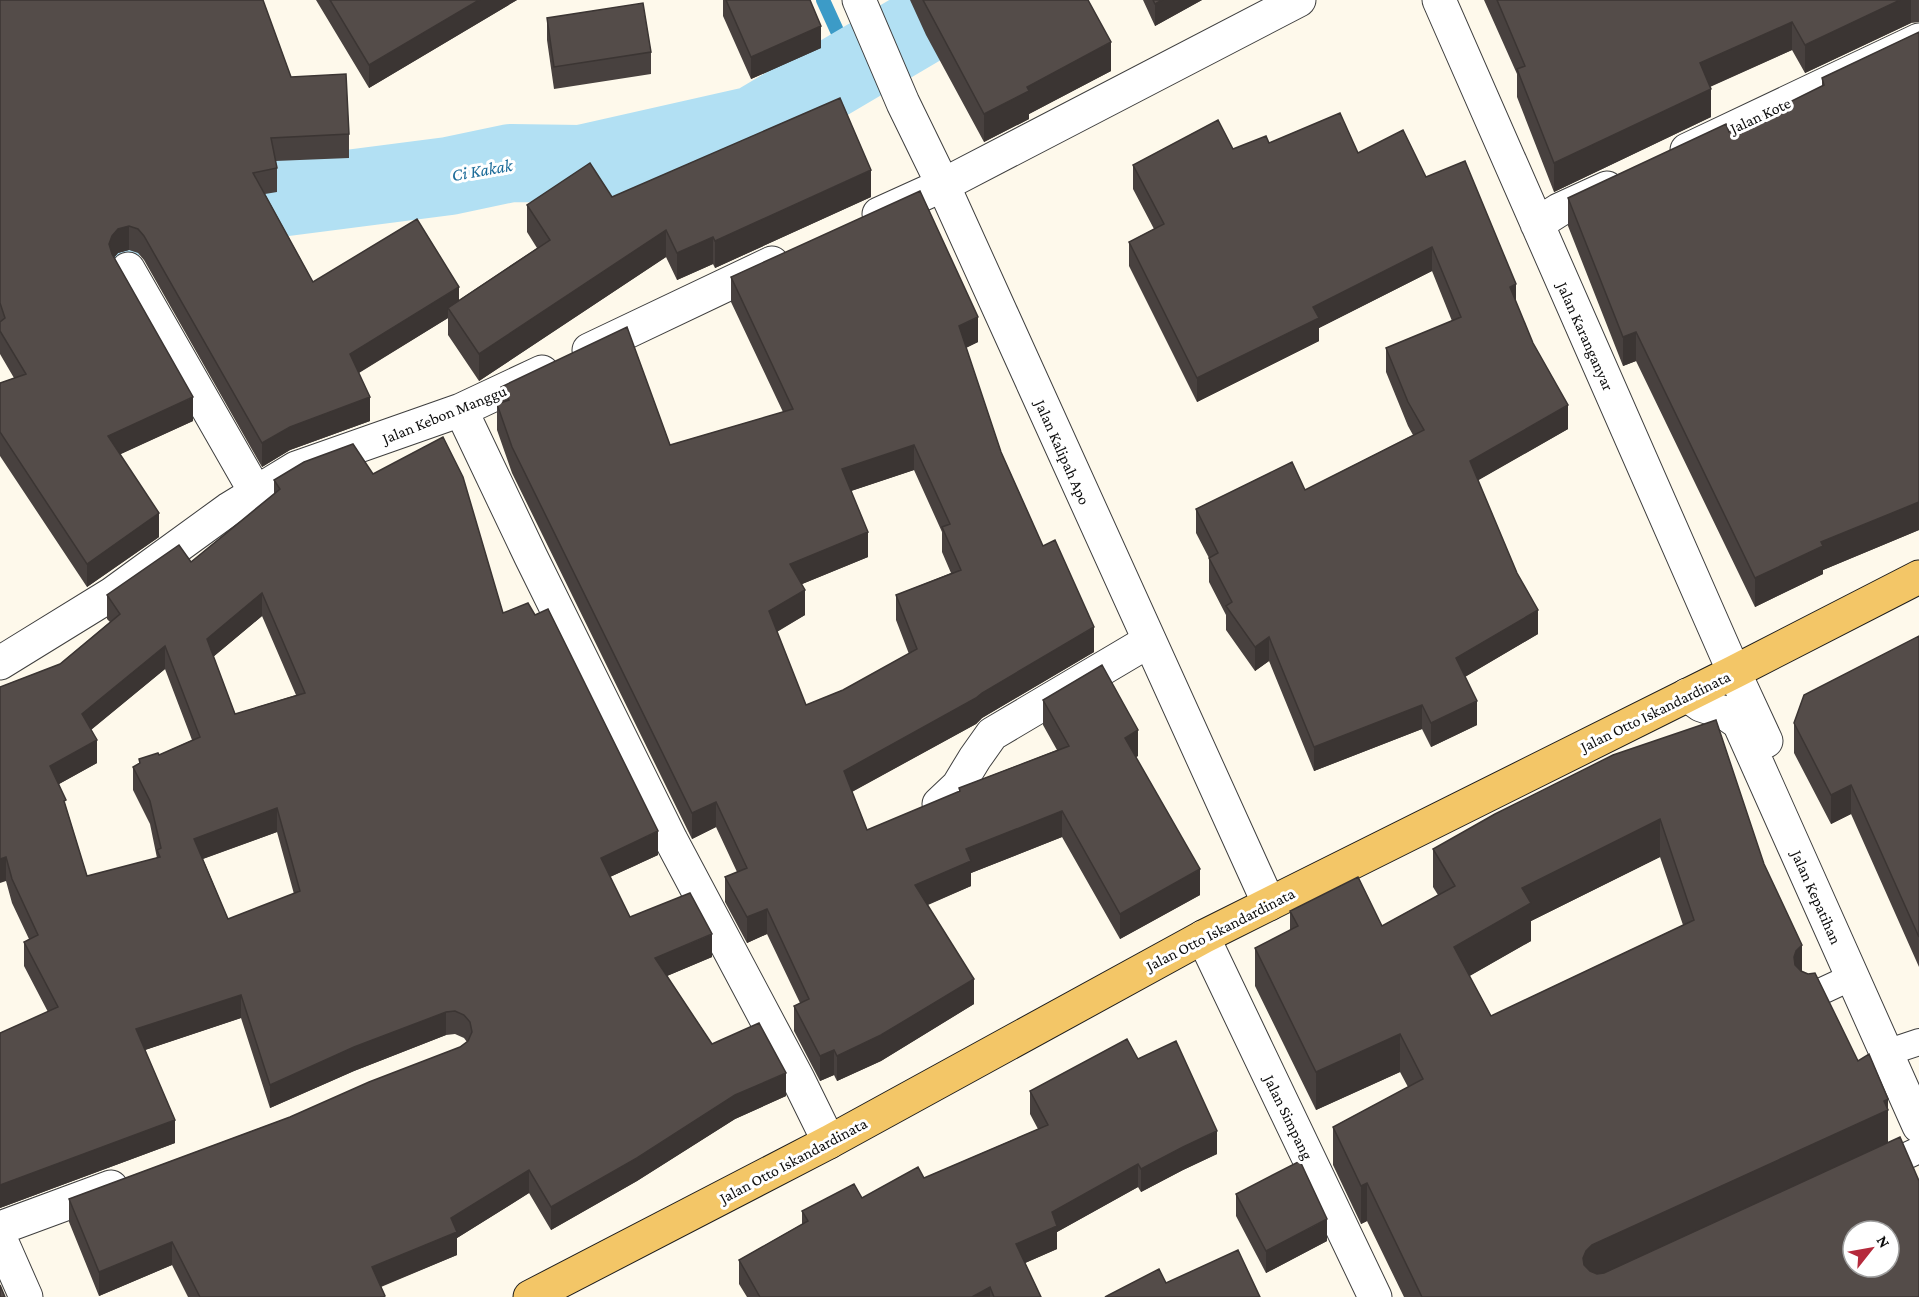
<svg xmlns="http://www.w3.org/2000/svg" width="1919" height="1297" font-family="'Crimson Pro',serif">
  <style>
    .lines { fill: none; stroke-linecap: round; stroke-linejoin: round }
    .stream { stroke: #3c9bc7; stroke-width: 14 }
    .river { stroke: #b2e0f3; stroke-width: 78 }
    .service-casing { stroke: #3f3f3f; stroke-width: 28 }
    .minor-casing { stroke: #3f3f3f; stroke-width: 35 }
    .tertiary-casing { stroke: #3f3f3f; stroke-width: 35 }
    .primary-casing { stroke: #1d1d1d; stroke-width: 35 }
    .service { stroke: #fff; stroke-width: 26 }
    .minor { stroke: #fff; stroke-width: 33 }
    .tertiary { stroke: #fff; stroke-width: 33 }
    .primary { stroke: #f3c667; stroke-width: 33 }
    .wall { fill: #48413f; fill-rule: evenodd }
    .shaded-wall { fill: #3b3533 }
    .building { fill: #544c49; stroke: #3b3533; stroke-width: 1.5; fill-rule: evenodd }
    .labels { text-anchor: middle; stroke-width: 6; stroke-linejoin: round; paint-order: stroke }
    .street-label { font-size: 16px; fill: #0c0c0c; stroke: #fff }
    .water-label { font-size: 18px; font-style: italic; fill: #1b6b98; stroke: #fff }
  </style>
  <rect width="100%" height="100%" fill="#fef9eb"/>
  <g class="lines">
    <path class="stream" d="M823 0 853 66"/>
    <path class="river" d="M0 234 449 176 511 163 581 164 754 125 966 0"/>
    <g class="service-casing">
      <path id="service" d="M1809 997 1852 977
        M1886 1053 1919 1042
        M1876 1170 1919 1150"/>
    </g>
    <g class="minor-casing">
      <path id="minor" d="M1439 0 1734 672
        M1687 150 1919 40
        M879 214 943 185 1299 0
        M1537 224 1559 210 1607 188
        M128 269 256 493
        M589 350 772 263
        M461 410 531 557 671 840 798 1079 829 1142
        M0 663 112 594 229 509 296 468 461 410 542 372
        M939 804 958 786 975 758 992 734 1149 641
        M1203 937 1375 1297
        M0 1228 111 1187
        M0 1238 26 1297"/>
    </g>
    <g class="tertiary-casing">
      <path id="tertiary" d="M859 0 903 103 943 185 1269 904
        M1734 672 1766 741
        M1687 695 1701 705 1725 713 1739 723 1919 1126"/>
    </g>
    <g class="primary-casing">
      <path id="primary" d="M530 1297 829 1142 1203 937 1734 672 1919 577"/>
    </g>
    <use href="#service" class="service"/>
    <use href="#minor" class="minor"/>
    <use href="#tertiary" class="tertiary"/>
    <use href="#primary" class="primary"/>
  </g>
  <path class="wall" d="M0 0 291 77 349 134V158L275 161 277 168V192L265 194 313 282 459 300 537 248 527 232V205L612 197H871L715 268 713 264 677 280 666 257 479 381 448 335V318L359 373 370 421 290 450 262 467 144 260 138 253 129 250 118 253 114 258 193 421 120 454 159 537 87 587 0 456V383L14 378 0 354Z
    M316 0H517L369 88Z
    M723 0H810L821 48 751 79 723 16Z
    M910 0H1088L1111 71 1029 114V119L984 142 926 35Z
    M1143 0H1202L1155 26Z
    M1484 0H1919V22L1911 23 1805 73 1792 50 1710 87 1711 117 1554 192 1517 97V74Z
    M547 18 651 52V74L554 89 547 40Z
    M1919 32V530L1823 570V574L1755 607 1636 361 1623 366 1568 226V198L1729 132 1822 86V78Z
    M1269 143 1358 153 1426 177 1516 302 1568 429 1478 480 1538 634 1465 677 1477 725 1431 747 1422 729 1314 771 1269 661 1255 671 1226 630V615L1209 582V558L1196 533V509L1305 490 1413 435 1408 426 1386 372V348L1452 321 1432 271 1319 328V341L1197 402 1129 266V242L1154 229 1133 189V165Z
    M731 277 978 342 966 348 1001 452 1043 546 1094 652 982 718 976 724 852 792 867 830 959 792V788L1057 750 1043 725V700L1138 756 1136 757 1200 895 1120 939 1062 837 971 873V886L928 905 974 1004 881 1061 837 1081 834 1075 820 1081 794 1031V1006L800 1003 767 934 747 943 725 902V877L737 872 716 827 692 839 512 473 497 430V404L501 403V387L670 445 783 412 731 302ZM914 470 942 532V552L951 573 896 595V620L909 654 843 690 806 705 777 632 805 615 802 584 868 557 851 491Z
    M373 474 503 613 658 855 610 877 630 917 712 957 667 976 712 1044 786 1096 735 1119 637 1181 551 1230 529 1193 457 1238V1255L381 1287 385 1297H188L172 1265 99 1296 69 1222V1199L290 1117 460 1047 467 1042 464 1038 455 1034 446 1035 354 1071 270 1108 241 1018 145 1050 175 1143 0 1208V1033L48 1012 24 966V942L29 939 12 903 6 881 0 687 60 664 110 622 107 619V595L191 562 274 494V480ZM262 616 296 695 235 714 213 657ZM165 669 192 740 159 755 139 759V764L133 767V790L150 824 157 858 87 876 59 784 97 763 91 730ZM277 832 294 894 228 919 203 859Z
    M1919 636V967L1851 814 1831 824 1794 753V723Z
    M1613 755 1764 864 1802 972 1858 1061 1888 1099V1143L1919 1297H1404L1367 1221 1361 1224 1333 1165V1127L1408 1087 1400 1072 1316 1110 1255 986V948L1290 931V911L1382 926 1438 895 1433 887V849ZM1660 857 1683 925 1491 1016 1469 976 1531 941V921Z
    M1138 1059 1217 1154 1183 1170 1141 1192 1138 1187 1057 1232V1249L1025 1263 1041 1297H747L739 1284V1260L802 1224V1211L862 1198 924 1178 1038 1129 1030 1114V1091Z
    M1236 1194 1327 1241 1266 1273 1236 1216Z"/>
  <path class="shaded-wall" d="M479 0H517L369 88V65Z
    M1162 0H1202L1155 26V4Z
    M1900 0H1911V23L1805 73V45Z
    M1792 22V50L1700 91V63Z
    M821 26V48L751 79V57Z
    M1111 42V71L1029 114V119L984 142V114L1027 87Z
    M1711 89V117L1554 192V163Z
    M871 170V197L715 268V241Z
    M129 226V250L118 253 112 260 109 244 112 236 118 229Z
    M666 230V257L479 381V354Z
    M713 237V264L677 280V253Z
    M1432 247V271L1319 328V341L1197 402V378L1313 307Z
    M1516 284V308L1510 287Z
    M459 287V311L448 308V318L350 378V354Z
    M978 317V342L959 351V326Z
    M1636 332V361L1623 366V337Z
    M193 397V421L108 460V436Z
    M370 397V421L290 450 262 467V443L290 427Z
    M1568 405V429L1470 485V461Z
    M914 445V470L842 494V469Z
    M1919 502V530L1823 570V574L1755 607V578L1821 542Z
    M159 513V537L87 587V564Z
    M868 532V557L790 589V564Z
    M805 590V615L769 636V611Z
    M262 593V616L207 662V639Z
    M1538 610V634L1456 682V658Z
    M1094 627V652L982 718 976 724 844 796V771L982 693Z
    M1269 637V661L1255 671V647Z
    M165 646V669L82 737V714Z
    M1477 701V725L1431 747V723Z
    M1422 705V729L1314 771V747Z
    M1138 730V756L1125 763V738Z
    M97 740V763L50 789V766Z
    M1851 785V814L1831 824V795Z
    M716 802V827L692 839V813Z
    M277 808V832L194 862V839Z
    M1062 811V837L971 873V886L915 910V885L966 849Z
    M1660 819V857L1531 921V941L1454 985V947L1522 888Z
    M658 831V855L601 881V858Z
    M6 857V881L0 883V859Z
    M1200 869V895L1120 939V914Z
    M767 909V934L747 943V917Z
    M712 934V957L655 981V958Z
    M1802 945V984L1794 995V957L1796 951Z
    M974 979V1004L881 1061 837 1081V1056Z
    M241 995V1018L136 1053V1029Z
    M446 1012V1035L354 1071 270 1108V1085L354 1047Z
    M1400 1034V1072L1316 1110V1072Z
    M834 1050V1075L820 1081V1056Z
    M786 1073V1096L735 1119 637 1181 551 1230V1207L735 1095Z
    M1888 1099V1148L1586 1289 1583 1258 1586 1251 1592 1245Z
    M175 1120V1143L0 1208V1185Z
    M1217 1131V1154L1183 1170 1141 1192V1169L1183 1147Z
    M1138 1164V1187L1057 1232V1249L1016 1267V1244L1052 1212Z
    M529 1170V1193L457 1238V1255L372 1290V1267Z
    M1367 1183V1221L1361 1224V1186Z
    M1327 1219V1241L1266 1273V1251Z
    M172 1242V1265L99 1296V1272Z
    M990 1287V1297H972Z"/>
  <path class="building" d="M0 0H263L291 77 346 74 349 134 271 138 277 168 253 173 313 282 417 219 459 287 350 354 370 397 290 427 262 443 144 236 138 229 129 226 118 229 112 236 109 244 112 254 193 397 108 436 159 513 87 564 0 432V383L26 374 0 331V322L5 318 0 303Z
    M330 0H479L369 65Z
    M726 0H810L821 26 751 57Z
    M923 0H1088L1111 42 1027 87 1029 91 984 114Z
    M1153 0H1162L1155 4Z
    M1497 0H1900L1805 45 1792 22 1700 63 1711 89 1554 163 1517 69 1525 66Z
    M643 3 651 52 554 67 547 18Z
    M1919 32V502L1821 542 1823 546 1755 578 1636 332 1623 337 1568 198 1726 124 1729 132 1824 85 1822 78Z
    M840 98 871 170 715 241 713 237 677 253 666 230 479 354 448 308 550 240 527 205 590 163 612 197Z
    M1340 113 1358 153 1403 130 1426 177 1465 161 1516 284 1510 287 1533 343 1568 405 1470 461 1517 573 1538 610 1456 658 1477 701 1431 723 1422 705 1314 747 1269 637 1255 647 1226 606 1232 602 1209 558 1218 553 1196 509 1292 462 1305 490 1424 430 1408 402 1386 348 1461 317 1432 247 1313 307 1319 318 1197 378 1129 242 1164 224 1133 165 1218 120 1233 149 1266 136 1269 143Z
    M920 191 978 317 959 326 1001 452 1043 546 1055 540 1094 627 982 693 976 698 844 771 867 830 960 791 959 788 1069 746 1043 700 1102 665 1138 730 1125 738 1200 869 1120 914 1062 811 966 849 971 861 915 885 974 979 881 1035 837 1056 834 1050 820 1056 794 1006 809 999 767 909 747 917 725 877 747 868 716 802 692 813 512 447 497 404 509 400 501 387 627 327 670 445 793 409 731 277ZM914 445 950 524 942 527 961 570 896 595 917 649 843 690 806 705 769 611 805 590 790 564 868 532 842 469Z
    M443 437 463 477 503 613 528 603 535 615 548 609 658 831 601 858 630 917 690 893 712 934 655 958 712 1044 759 1023 786 1073 735 1095 637 1158 551 1207 529 1170 451 1218 457 1232 372 1267 385 1296 383 1297H200L172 1242 99 1272 69 1199 290 1117 369 1082 460 1047 468 1041 472 1032 470 1022 464 1015 455 1011 446 1012 354 1047 270 1085 241 995 136 1029 175 1120 0 1185V1033L58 1007 24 942 38 935 12 879 6 857 0 859V687L60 664 120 614 107 595 179 545 191 562 280 489 274 480 304 462 353 444 373 474ZM262 593 305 693 235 714 207 639ZM165 646 200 737 159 755 158 753 139 759 140 763 133 767 150 801 161 848 157 850 160 857 87 876 64 801 66 800 50 766 97 740 82 714ZM277 808 300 891 228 919 194 839Z
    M1919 636V937L1851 785 1831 795 1794 723 1804 695Z
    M1716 720 1764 864 1802 945 1796 951 1794 957 1795 965 1801 971 1808 974 1815 973 1858 1061 1869 1054 1888 1099 1884 1101 1888 1110 1592 1245 1586 1251 1583 1258 1584 1265 1590 1271 1597 1274 1604 1273 1900 1137 1919 1181V1297H1422L1367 1183 1361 1186 1333 1127 1423 1079 1400 1034 1316 1072 1255 948 1298 926 1290 911 1358 877 1382 926 1455 886 1433 849 1495 814 1613 755ZM1660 819 1694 920 1491 1016 1454 947 1531 903 1522 888ZM1853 1231H1889V1267H1853Z
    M1127 1039 1138 1059 1176 1041 1217 1131 1183 1147 1141 1169 1138 1164 1052 1212 1057 1226 1016 1244 1041 1297H994L990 1287 972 1297H760L739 1260 808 1221 802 1211 854 1184 862 1198 918 1167 924 1178 1048 1125 1030 1091Z
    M1300 1161 1327 1219 1266 1251 1236 1194Z
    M1238 1250 1260 1297H1105L1159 1269 1166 1283Z
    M0 1285 5 1297H0Z"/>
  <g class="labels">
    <g class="street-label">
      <text transform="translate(1760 115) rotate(-25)" y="6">Jalan Kote</text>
      <text transform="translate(1586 336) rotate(66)" y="6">Jalan Karanganyar</text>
      <text transform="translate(444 414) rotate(-22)" y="6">Jalan Kebon Manggu</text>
      <text transform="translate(1063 452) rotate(66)" y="6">Jalan Kalipah Apo</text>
      <text transform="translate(1655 711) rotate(-26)" y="6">Jalan Otto Iskandardinata</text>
      <text transform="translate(1817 897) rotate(66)" y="6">Jalan Kepatihan</text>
      <text transform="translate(1220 929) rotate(-27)" y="6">Jalan Otto Iskandardinata</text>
      <text transform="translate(1289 1117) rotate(64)" y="6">Jalan Simpang</text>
      <text transform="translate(793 1160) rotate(-28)" y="6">Jalan Otto Iskandardinata</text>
    </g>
    <g class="water-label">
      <text transform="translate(482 170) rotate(-10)" y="6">Ci Kakak</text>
    </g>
  </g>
  <g transform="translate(1871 1249) rotate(59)"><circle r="28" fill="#ffffff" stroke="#9e9e9e" stroke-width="1.5"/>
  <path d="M0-4.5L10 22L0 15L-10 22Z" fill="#b52a3c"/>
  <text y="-9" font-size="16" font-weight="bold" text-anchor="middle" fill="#0c0c0c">N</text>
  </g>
</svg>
